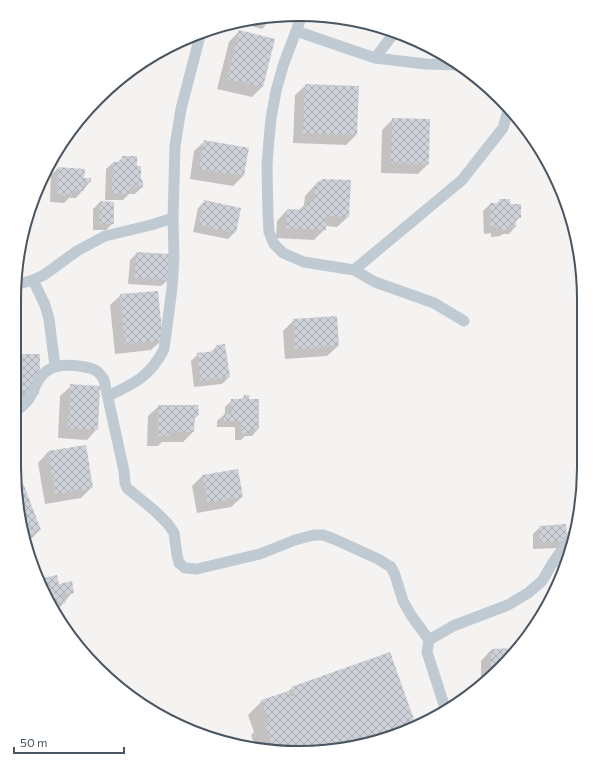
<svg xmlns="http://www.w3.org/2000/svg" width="598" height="767" font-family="Commissioner,sans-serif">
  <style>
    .shadow { fill: #0003 }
    .building { fill: url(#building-cross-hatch) }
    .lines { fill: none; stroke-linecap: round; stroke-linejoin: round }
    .minor { stroke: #c0cad2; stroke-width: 11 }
    .rim { fill: none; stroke: #495661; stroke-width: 2 }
  </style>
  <defs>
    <pattern id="building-cross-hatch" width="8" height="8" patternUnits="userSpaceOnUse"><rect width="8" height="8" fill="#ced1d7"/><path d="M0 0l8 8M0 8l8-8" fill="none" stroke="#a9acb2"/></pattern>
  </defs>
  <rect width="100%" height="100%" fill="#f5f2f2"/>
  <path class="shadow" d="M262 16H273L272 18 262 29 238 22Z
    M239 31 274 39 262 87 252 97 217 89 229 42Z
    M306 85 356 135 346 145 293 143 295 95Z
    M393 119 428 164 418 174 381 173 382 130Z
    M205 141 248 148 243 176 233 186 190 179 194 151Z
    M123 157 136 167 142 187 135 194H129L123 200H105L106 169 113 163H117Z
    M58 168 83 179 90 182 76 198H69L64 203 50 202 51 175Z
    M315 185 348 217 337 227 325 226V229L314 240 276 238 277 221 287 210 298 211 304 205 305 196Z
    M500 200 510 205 520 217 515 222V227L509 234H503L500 236 491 237V233L484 234 483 211 490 204H496Z
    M205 201 235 232 228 239 193 232 198 208Z
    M100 202 113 223 106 230H93V209Z
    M137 253 168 280 161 286 128 284 130 260Z
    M121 295 162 340 151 350 115 354 110 305Z
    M294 320 338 346 327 356 285 359 283 331Z
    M14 322 15 355H39L28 404H14Z
    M217 346 229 377 222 384 194 387 191 361 198 354 210 353Z
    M71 386 97 429 87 440 58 438 60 396Z
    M245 396 248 400 258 429 252 436H245L241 440H235V427H217V421L225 414V407L232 400H240Z
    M159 406 198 415 194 419 193 432 183 442H162L158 446H147L148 416Z
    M85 446 92 487 81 498 45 504 38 463 48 452Z
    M202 476 242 497 231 507 197 513 192 486Z
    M16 486 40 530 30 540 24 542Z
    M540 527 566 541 559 548 533 549V534Z
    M39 580 73 592 64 602V603L54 613 52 611Z
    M491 650H516L487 682 481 686V661Z
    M390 653 415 726 373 743 299 753 255 747 251 735 254 732 248 715 262 701 287 692 292 688Z"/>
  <path class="building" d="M239 30 275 39 263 87 227 79Z
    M305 84 359 86 357 135 303 133Z
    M392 118 430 119 429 164 391 163Z
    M204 140 249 148 244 176 199 169Z
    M122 156H137V166H141V179L143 180V188L131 187V194L112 193 113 162H122Z
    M58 167 85 169 84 178H91V182H84V191H72V196L57 195Z
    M322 179 351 180 349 217 326 216V230L286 228 287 209 306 210V202H314L315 184Z
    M499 199H510V204H521V218H516V227H508V230H498V227H490V203H499Z
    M204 200 241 208 236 233 199 225Z
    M100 201 114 202V224L99 223Z
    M136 252 170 254 169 280 135 278Z
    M158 291 163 340 125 344 120 294Z
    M337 316 339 346 295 349 293 319Z
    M14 321H17L16 354H40L39 394H14Z
    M225 344 230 377 201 381 197 353 217 351 216 345Z
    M70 384 100 386 98 430 68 428Z
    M244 395H250L249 399H259V429L249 430V433L241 434V421H224V413H232L231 399H244Z
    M158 405H198L199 415 195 416 194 432 171 431 169 436H157Z
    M86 445 93 488 55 494 48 451Z
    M238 469 243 497 207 503 202 475Z
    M23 483 41 530 23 537 16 485Z
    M566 524 567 541 540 543 539 526Z
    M57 575 59 584 72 581 74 593 61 595 66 603 50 606 39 579Z
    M517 648 501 666 491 677V649Z
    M390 652 416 725 373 743 299 753 274 750 264 721H269L261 700 289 691 291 697 294 696 291 687Z"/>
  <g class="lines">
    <path class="minor" d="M302 15 283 66 276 91 271 118 269 139 267 165 268 215 269 232 274 244 283 253 304 262 354 270 375 282 434 303 464 321
      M296 31 375 58 426 64 460 65
      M375 58 395 32
      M354 270 462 180 503 128 509 107
      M33 280 45 305 49 319 55 366
      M15 285 33 280 44 275 77 251 105 236 151 225 173 218
      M108 396C133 384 151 376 164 349L172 288 174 257 173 218 175 146 181 109 201 32
      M14 413C19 409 24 405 28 400 33 394 34 387 38 381 47 365 62 364 79 366 91 368 97 368 104 380L124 471 125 483 127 488 155 511 168 524 174 533 177 555 179 563 185 568 197 569 260 554 295 540 314 535H323L334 539 378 559 391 567 395 575 403 601 411 615 429 640 427 652 446 711
      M429 640 453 626 508 605 528 593 542 581 552 564 577 529"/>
  </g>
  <path d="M0 0H598V767H0ZM299 21H299A278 278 0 0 1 577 299V468A278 278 0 0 1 299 746H299A278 278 0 0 1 21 468V299A278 278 0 0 1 299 21Z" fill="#fff" fill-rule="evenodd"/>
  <path class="rim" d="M299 21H299A278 278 0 0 1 577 299V468A278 278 0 0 1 299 746H299A278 278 0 0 1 21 468V299A278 278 0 0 1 299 21Z"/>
  <path d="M14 747v6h110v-6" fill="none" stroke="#495661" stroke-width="2"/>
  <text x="20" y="747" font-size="12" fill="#495661" stroke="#ffffff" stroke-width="3" paint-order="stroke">50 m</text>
</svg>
